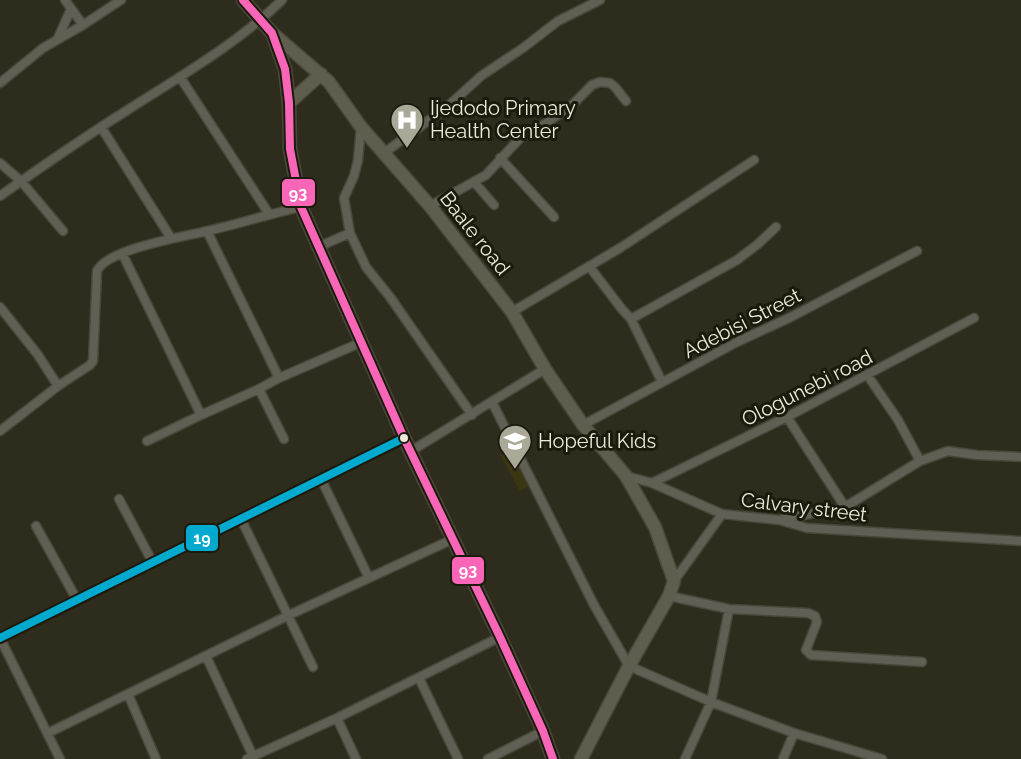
<svg xmlns="http://www.w3.org/2000/svg" width="1021" height="759" font-family="Raleway,sans-serif">
  <style>
    .built { fill: #3b3612 }
    .lines { fill: none; stroke-linecap: round; stroke-linejoin: round }
    .street-casing { stroke: #49473a; stroke-width: 11 }
    .secondary-casing { stroke: #49473a; stroke-width: 15 }
    .street { stroke: #605f53; stroke-width: 8 }
    .secondary { stroke: #5f5d4e; stroke-width: 12 }
    .bus-1-casing { stroke: #1b1a0d; stroke-width: 12 }
    .bus-2-casing { stroke: #1b1a0d; stroke-width: 12 }
    .bus-1 { stroke: #fa66b7; stroke-width: 8 }
    .bus-2 { stroke: #00a9ce; stroke-width: 8 }
    .bus-dot { fill: #ecead8; stroke: #1b1a0d; stroke-width: 2 }
    .labels { text-anchor: middle; stroke-width: 6; stroke-linejoin: round; paint-order: stroke }
    .poi-label { font-size: 20px; fill: #ecead8; stroke: #1b1a0d; text-anchor: start }
    .street-label { font-size: 20px; fill: #ecead8; stroke: #1b1a0d }
    .line-badge { stroke: #1b1a0d; stroke-width: 2 }
    .badge-label { font-size: 16px; text-anchor: middle; font-weight: bold; fill: #fff }
  </style>
  <rect width="100%" height="100%" fill="#2e2c1c"/>
  <path class="built" d="M510 450 529 486 520 491 500 455Z"/>
  <g class="lines">
    <g class="street-casing">
      <path id="street" d="M65 0 83 25
        M58 38 71 9
        M180 77 269 214
        M0 83 43 48 83 25 121 0
        M101 127 171 238
        M361 127 358 160 354 176 344 198 350 233 366 267 390 297 472 415
        M384 153 447 107 481 76 523 48 558 21 600 0
        M500 158 554 217
        M0 163 21 181 63 231
        M475 183 494 205
        M0 196C41 167 83 138 126 111 179 77 237 44 282 0
        M430 206 486 175 521 137 545 124 573 104 592 85 600 82 610 83 615 87 626 101
        M207 231 279 378
        M318 247 350 233
        M122 253 201 415 259 389 279 378 362 342
        M589 266 621 308 631 319 662 382
        M0 307 38 355 58 386
        M512 312 620 248 754 160
        M631 319 737 260 758 244 776 227
        M868 376 898 420 920 461
        M259 389 284 439
        M492 402 594 605 629 666 711 702 794 733 882 759
        M787 417 845 507
        M583 425 737 342 789 318 917 251
        M0 431 58 386 90 365 93 361 97 271C107 249 183 237 207 231 238 224 269 214 301 207
        M147 441 201 415
        M411 451 545 369
        M626 476 652 483 722 514 779 520 807 528 1021 541
        M321 479 369 578
        M652 483 787 417 974 318
        M119 499 153 563
        M241 519 313 667
        M783 519 845 507 920 461 948 451 977 455 1021 457
        M36 526 77 600
        M674 581 722 514
        M669 596 729 609 808 613 815 616 817 622 806 650 811 655 922 662
        M0 638 404 438
        M0 638 60 759
        M206 656 253 756
        M419 678 458 759
        M128 694 156 759
        M337 718 356 759
        M48 733 287 616 453 539
        M247 759 337 718 500 637
        M488 759 543 731
        M685 759 711 702 729 609
        M783 759 794 733"/>
    </g>
    <g class="secondary-casing">
      <path id="secondary" d="M243 0 272 33 285 69 289 103 290 149 301 207 404 438 500 637 543 731 553 759
        M272 33 329 82 361 127 430 206 512 312 545 369 583 425 626 476 655 527 674 581 669 596 629 666 581 759
        M289 103 321 74"/>
    </g>
    <use href="#street" class="street"/>
    <use href="#secondary" class="secondary"/>
    <g class="bus-1-casing">
      <path id="bus-1" d="M243 0 272 33 285 69 289 103 290 149 301 207 404 438 500 637 543 731 553 759"/>
    </g>
    <g class="bus-2-casing">
      <path id="bus-2" d="M0 638 404 438"/>
    </g>
    <use href="#bus-1" class="bus-1"/>
    <use href="#bus-2" class="bus-2"/>
  </g>
  <defs>
    <g id="hospital-pin" transform="scale(1.725)"><path d="M0 17L-7.5 6A9.5 9.5 0 1 1 7.5 6Z" fill="#aaa896" stroke="#1b1a0d"/><path d="M-5-5h3v3.5h4V-5h3V5h-3V1.5h-4V5h-3Z" fill="#fff"/></g>
    <g id="school-pin" transform="scale(1.725)"><path d="M0 17L-7.5 6A9.5 9.5 0 1 1 7.5 6Z" fill="#aaa896" stroke="#1b1a0d"/><path d="M0-5L7-2L0 1L-7-2ZM-4 1L0 2.5L4 1V4Q0 6-4 4Z" fill="#fff"/></g>
  </defs>
  <g fill-rule="evenodd">
    <use href="#hospital-pin" x="407" y="120"/>
    <use href="#school-pin" x="515" y="441"/>
  </g>
  <circle class="bus-dot" cx="404" cy="438" r="5"/>
  <g class="labels">
    <g class="poi-label">
      <text x="430" y="115">Ijedodo Primary<tspan x="430" dy="23">Health Center</tspan></text>
      <text x="538" y="448">Hopeful Kids</text>
    </g>
    <g class="street-label">
      <text transform="translate(475 233) rotate(52)" y="7">Baale road</text>
      <text transform="translate(742 323) rotate(-27)" y="7">Adebisi Street</text>
      <text transform="translate(807 388) rotate(-27)" y="7">Ologunebi road</text>
      <text transform="translate(804 507) rotate(7)" y="7">Calvary street</text>
    </g>
  </g>
  <g class="line-badge">
    <rect x="281" y="178" width="35" height="29" rx="6" fill="#fa66b7"/>
    <rect x="185" y="524" width="34" height="28" rx="6" fill="#00a9ce"/>
    <rect x="451" y="556" width="34" height="29" rx="6" fill="#fa66b7"/>
  </g>
  <g class="badge-label">
    <text x="298" y="199">93</text>
    <text x="202" y="544">19</text>
    <text x="468" y="576">93</text>
  </g>
</svg>
